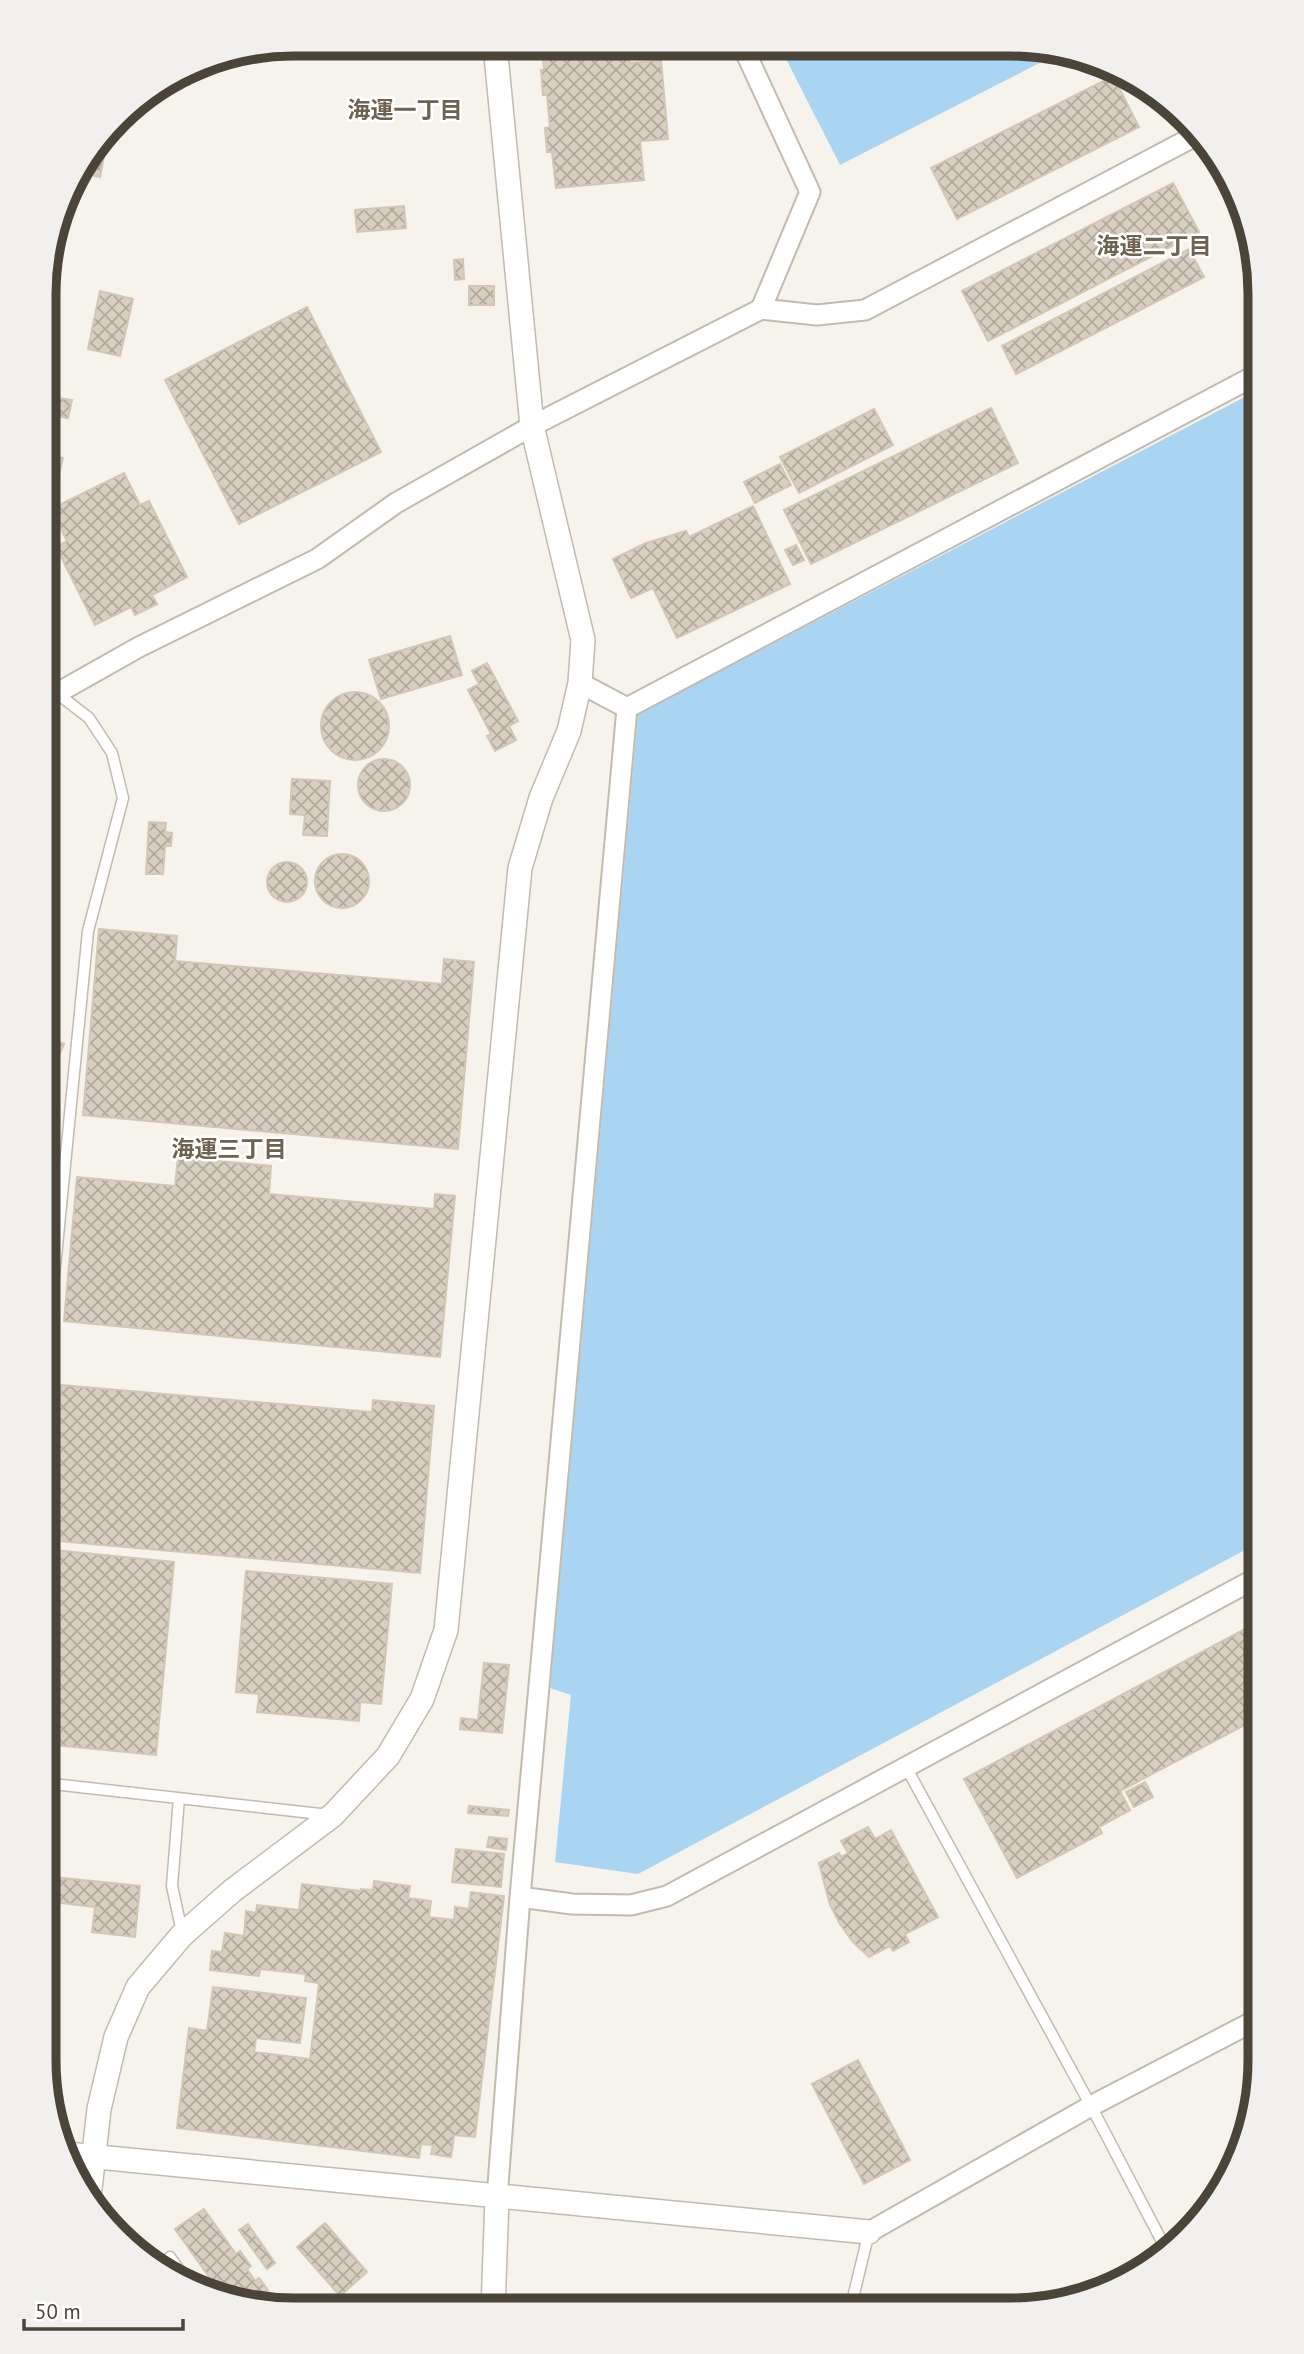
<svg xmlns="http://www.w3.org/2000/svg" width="1304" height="2354" font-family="'PT Sans','Noto Sans JP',sans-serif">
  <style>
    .water { fill: #a9d4f2 }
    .building { fill: url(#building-cross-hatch); stroke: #d3c7b4; stroke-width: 2 }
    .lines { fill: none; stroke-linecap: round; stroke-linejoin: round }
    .service-casing { stroke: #c2bbae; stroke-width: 13 }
    .minor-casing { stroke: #c2bbae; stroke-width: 23 }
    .tertiary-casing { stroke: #c2bbae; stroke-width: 26 }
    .service { stroke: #fff; stroke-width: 10 }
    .minor { stroke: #fff; stroke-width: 19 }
    .tertiary { stroke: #fff; stroke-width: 23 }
    .labels { text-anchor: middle; stroke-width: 5; stroke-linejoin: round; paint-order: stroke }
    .neighbourhood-label { font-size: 23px; font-weight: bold; fill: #6e6250; stroke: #fff }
    .rim { fill: none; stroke: #4b4439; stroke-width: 9 }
  </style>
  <defs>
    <pattern id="building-cross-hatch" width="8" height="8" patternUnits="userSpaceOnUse" patternTransform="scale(1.75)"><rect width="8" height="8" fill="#d8cfc1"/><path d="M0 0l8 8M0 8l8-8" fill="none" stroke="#b1aa9e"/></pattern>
  </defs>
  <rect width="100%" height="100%" fill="#f6f3ec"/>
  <path class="water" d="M780 47 1058 48 1063 51 840 165Z
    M1260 389V1542L638 1874 555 1862 571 1695 550 1688 638 714Z"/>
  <path class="building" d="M542 45 628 46 630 63 661 60 668 139 640 141 644 180 556 188 552 152H547L545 128 550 127 547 95H543L541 70H544Z
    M1113 76 1139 127 957 219 931 168Z
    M107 135 105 153 95 151Z
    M92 154 104 157 100 177 81 173 83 166Z
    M1173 183 1199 232 988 341 962 291Z
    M404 206 406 228 357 232 355 210Z
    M1189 249 1204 277 1016 374 1002 346Z
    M463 259 464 279 455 280 454 260Z
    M469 286H494V305H469Z
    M100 291 133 299 120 356 88 349Z
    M307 307 381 452 239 524 165 380Z
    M58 398 72 400 68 418 55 416Z
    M991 408 1018 463 811 564 784 510Z
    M874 409 893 445 799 493 780 457Z
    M47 454 63 458 58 479 46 476Z
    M780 464 791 485 755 503 744 482Z
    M124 473 140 505 149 501 187 577 152 595 157 604 135 615 131 607 95 625 56 547 67 541 51 509Z
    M753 506 790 584 677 638 653 588 631 598 613 559 646 543 686 531 689 537Z
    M796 545 804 560 793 565 785 550Z
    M450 636 462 675 381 699 369 660Z
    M487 663 518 721 509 726 516 740 495 751 487 736 491 734 468 690 479 684 472 671Z
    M321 726a34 34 0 1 1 68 0a34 34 0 1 1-68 0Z
    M358 785a26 26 0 1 1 52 0a26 26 0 1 1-52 0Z
    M292 779 330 781 327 836 303 835 305 815 290 814Z
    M149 822 166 823 165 832 172 833 171 846H165L163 874H146Z
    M315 881a27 27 0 1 1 54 0a27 27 0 1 1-54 0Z
    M267 882a20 20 0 1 1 40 0a20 20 0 1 1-40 0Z
    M99 929 177 936 175 961 442 984 444 959 474 962 458 1149 83 1115Z
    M45 1035 64 1044 45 1088Z
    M178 1157 271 1166 269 1194 434 1209 435 1194 455 1196 440 1357 64 1321 77 1177 175 1186Z
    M61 1385 372 1412 373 1400 434 1406 420 1573 47 1540Z
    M54 1550 174 1562 156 1755 44 1744V1653Z
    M246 1571 392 1584 381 1704 360 1702 359 1721 257 1712 259 1694 236 1692Z
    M1260 1621V1717L1120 1791 1130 1810 1099 1827 1102 1833 1017 1878 964 1779Z
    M484 1663 509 1665 502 1733 460 1729 461 1718 478 1720Z
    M1145 1782 1153 1797 1134 1807 1126 1792Z
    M469 1806 509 1810 508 1816 468 1813Z
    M868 1827 875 1839 891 1830 938 1917 905 1934 909 1942 893 1951 890 1946 869 1957 853 1942 840 1924 830 1905 819 1863 839 1853 841 1857 848 1853 841 1841Z
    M489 1837 507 1839 506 1850 487 1847Z
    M456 1849 504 1854 501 1887 452 1882Z
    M44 1876 140 1886 135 1937 92 1932 95 1907 44 1901Z
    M374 1881 410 1886 408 1898 431 1901 429 1917 454 1920 455 1907 469 1909 471 1892 504 1896 475 2137 454 2135 451 2157 431 2154 433 2145 421 2144 419 2158 177 2128 189 2028 207 2031 213 1987 306 1998 300 2043 256 2038 254 2052 310 2059 319 1983 305 1981 306 1974 260 1969 259 1976 210 1970 212 1951 222 1952 225 1933 244 1936 246 1911 256 1913 257 1905 299 1910 302 1884 361 1891V1889L373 1890Z
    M858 2060 910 2160 864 2184 812 2084Z
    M204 2209 236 2254 240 2251 251 2266 247 2269 255 2281 259 2278 268 2290 263 2294 268 2301 275 2295 284 2308H261L224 2298 175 2229Z
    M325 2223 367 2272 340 2296 297 2247Z
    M248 2224 275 2263 267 2269 239 2230Z"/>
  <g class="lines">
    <g class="service-casing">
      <path id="service" d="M45 1368 88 931 123 798 112 753 89 718 58 694
        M906 1767 1091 2106 1167 2251
        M44 1783 329 1815
        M179 1798 172 1886 182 1932
        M170 2257 191 2287
        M850 2310 869 2232"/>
    </g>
    <g class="minor-casing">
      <path id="minor" d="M743 47 810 192 761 309
        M580 683 627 708
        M45 700 139 647 317 559 396 503 532 426 761 309 817 315 865 310 1195 136
        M520 1897 627 708 1260 373
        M497 2198 520 1897 572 1904 631 1905 667 1896 1260 1576
        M869 2232 1091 2106 1260 2018"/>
    </g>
    <g class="tertiary-casing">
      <path id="tertiary" d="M67 2154 869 2232
        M90 2189 99 2109 116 2037 138 1987 182 1935 232 1891 333 1815 388 1756 422 1699 446 1630 520 868 541 798 569 731 580 683 583 640 532 426 495 45
        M493 2309 497 2198"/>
    </g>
    <use href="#service" class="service"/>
    <use href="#minor" class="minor"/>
    <use href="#tertiary" class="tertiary"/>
  </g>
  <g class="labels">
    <g class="neighbourhood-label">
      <text x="405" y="118">海運一丁目</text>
      <text x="1154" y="254">海運二丁目</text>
      <text x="229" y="1157">海運三丁目</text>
    </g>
  </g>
  <path d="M0 0H1304V2354H0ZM294 56H1010A238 238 0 0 1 1248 294V2060A238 238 0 0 1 1010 2298H294A238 238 0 0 1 56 2060V294A238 238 0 0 1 294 56Z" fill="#f1f0ef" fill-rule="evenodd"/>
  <path class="rim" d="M294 56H1010A238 238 0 0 1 1248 294V2060A238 238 0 0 1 1010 2298H294A238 238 0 0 1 56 2060V294A238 238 0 0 1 294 56Z"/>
  <path d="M24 2319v10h159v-10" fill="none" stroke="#4b4439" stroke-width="3.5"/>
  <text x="35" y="2319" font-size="21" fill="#4b4439" stroke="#ffffff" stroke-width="5" paint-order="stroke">50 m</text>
</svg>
